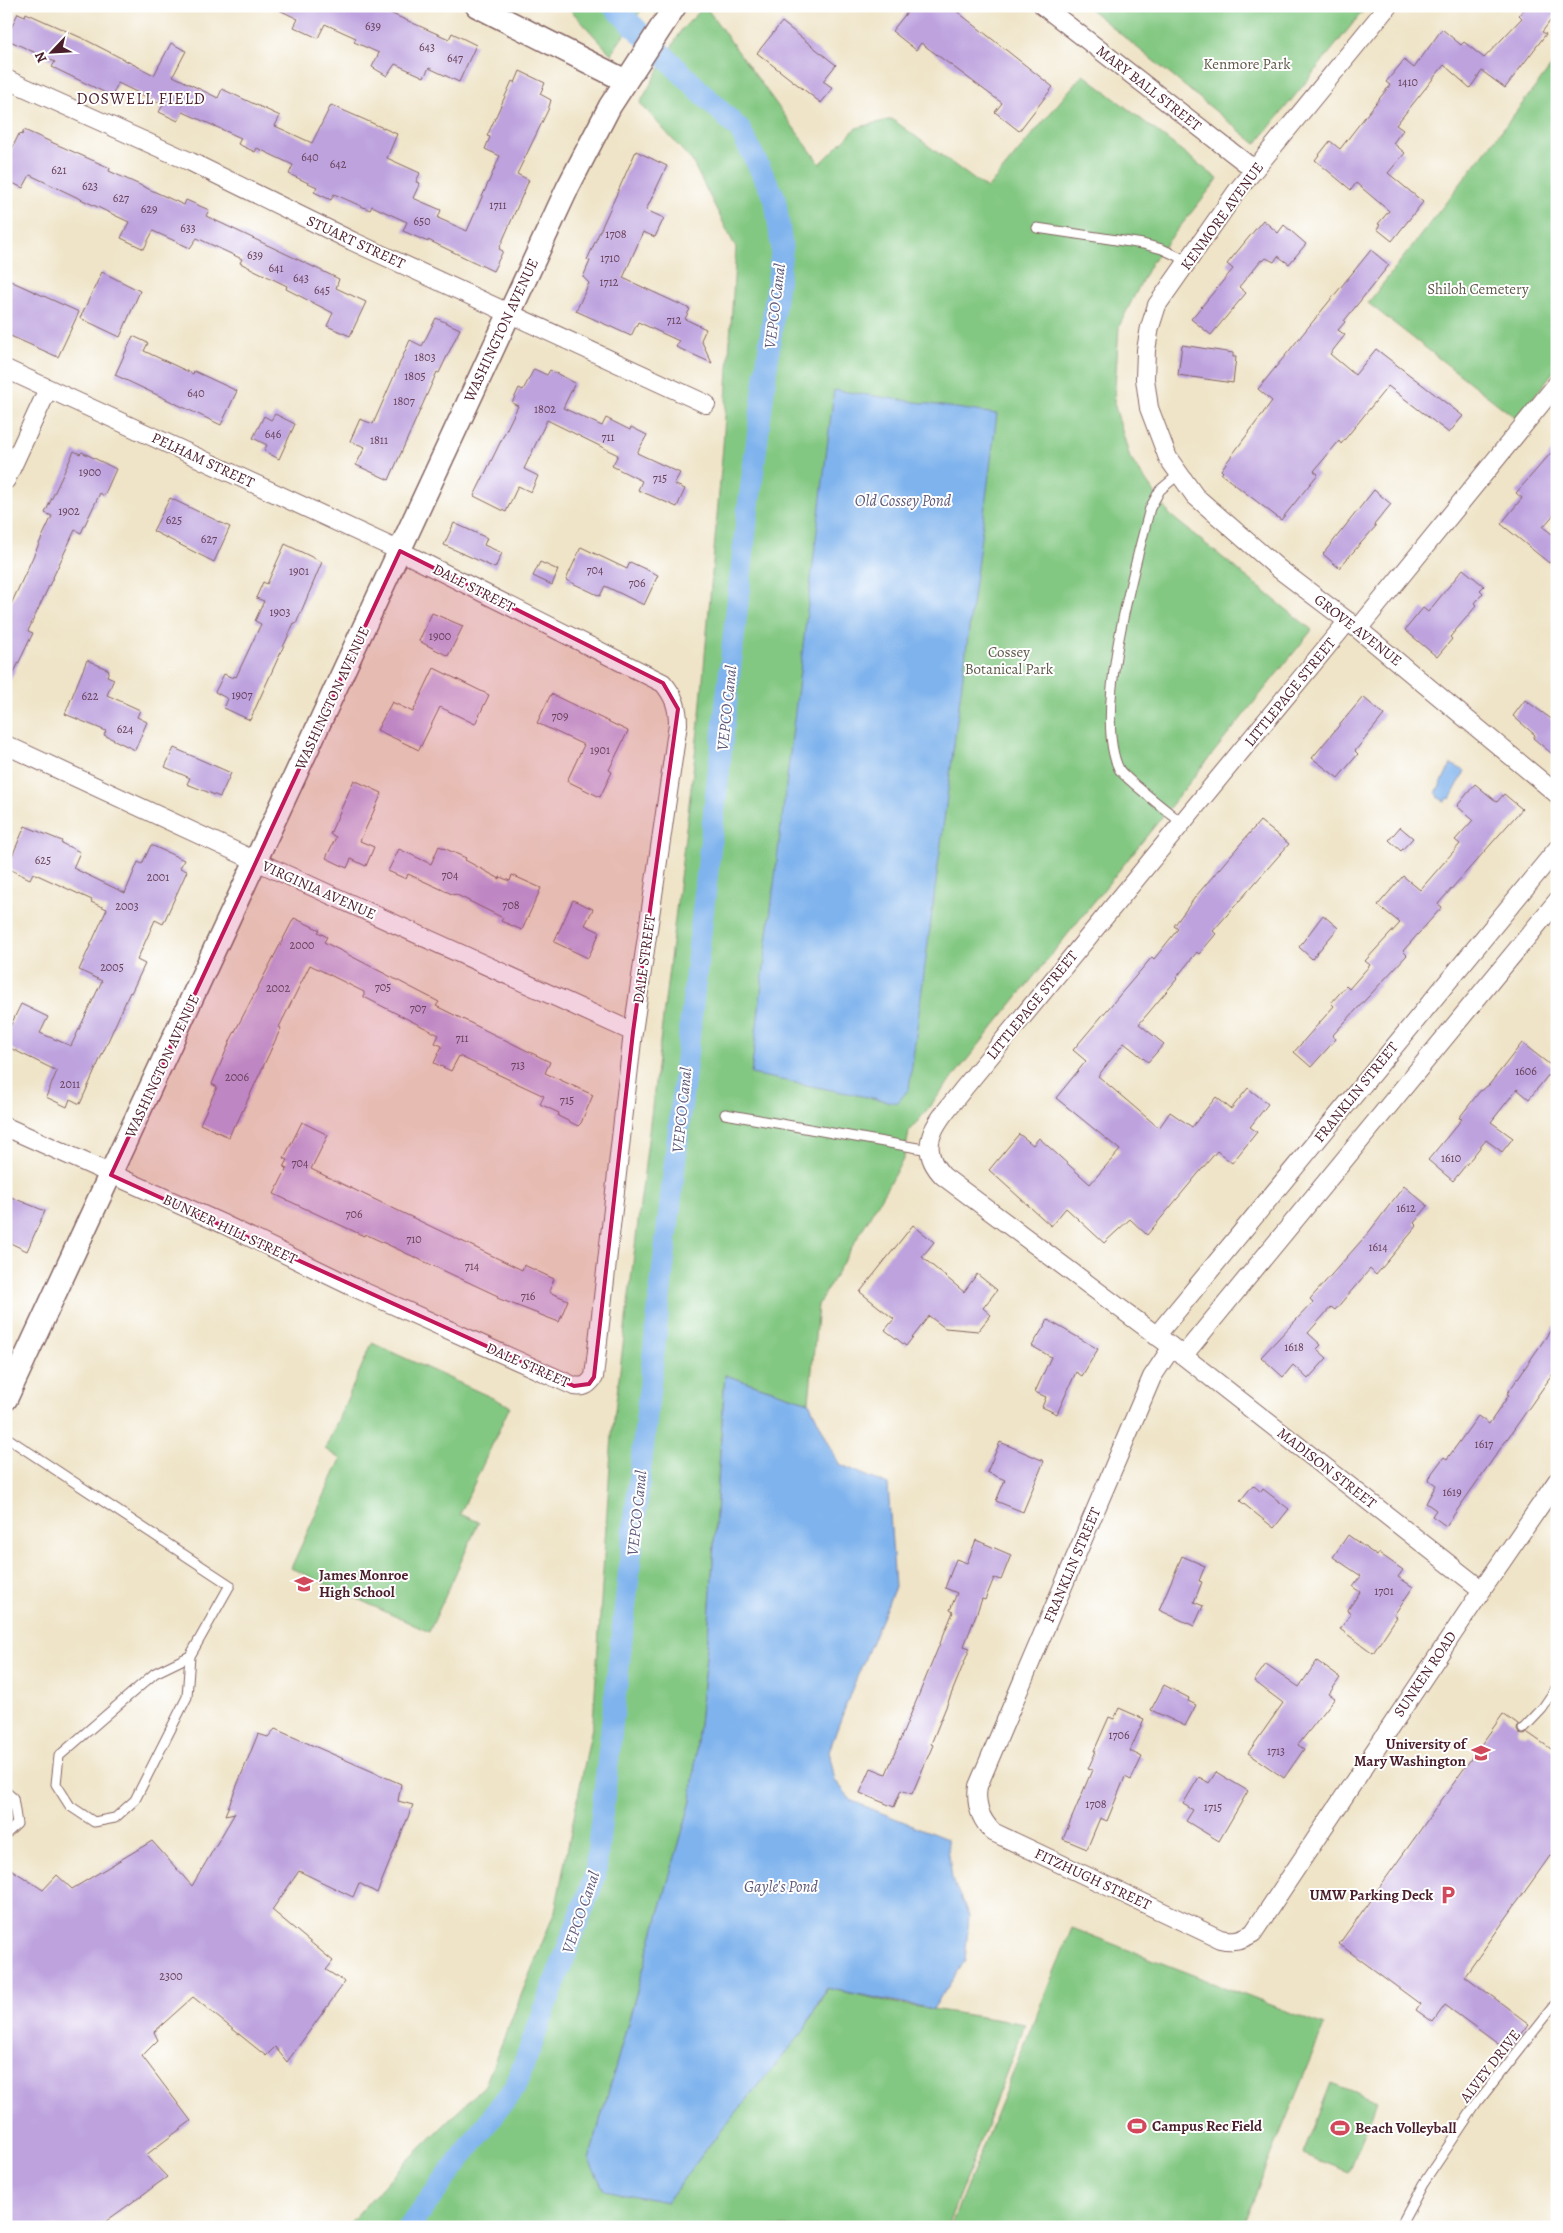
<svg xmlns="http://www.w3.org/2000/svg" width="1563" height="2233" font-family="Alegreya,serif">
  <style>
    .green { fill: #83c882; stroke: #667456 }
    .water { fill: #7fb3ed; stroke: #64698c }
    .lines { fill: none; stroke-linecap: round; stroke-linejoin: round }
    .canal { stroke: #7fb3ed; stroke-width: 22 }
    .building { fill: #bda2de }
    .service-casing { stroke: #846462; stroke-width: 11 }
    .minor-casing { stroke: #846462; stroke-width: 20 }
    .tertiary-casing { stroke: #846462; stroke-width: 25 }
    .service { stroke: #fff; stroke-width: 9 }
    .minor { stroke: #fff; stroke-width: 18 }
    .tertiary { stroke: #fff; stroke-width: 22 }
    .marked { fill: #c2185b; fill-opacity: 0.2; stroke: #c2185b; stroke-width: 4; stroke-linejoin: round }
    .labels { text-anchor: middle; stroke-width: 4; stroke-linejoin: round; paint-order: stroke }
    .number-label { font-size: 12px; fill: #674058 }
    .park-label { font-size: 15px; fill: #5e5a49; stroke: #fff }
    .street-label { font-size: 15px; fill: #4a1f2b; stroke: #fff }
    .poi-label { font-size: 15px; font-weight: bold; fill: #4a1f2b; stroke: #fff; text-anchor: start }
    .neighbourhood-label { font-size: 16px; letter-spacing: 1px; fill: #4a1f2b; stroke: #fff }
    .water-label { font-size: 16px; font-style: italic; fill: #5f5a79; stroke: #fff }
  </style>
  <rect width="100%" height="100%" fill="#fff"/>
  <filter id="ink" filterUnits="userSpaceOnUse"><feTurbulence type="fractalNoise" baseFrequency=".02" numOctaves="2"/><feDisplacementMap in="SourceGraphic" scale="10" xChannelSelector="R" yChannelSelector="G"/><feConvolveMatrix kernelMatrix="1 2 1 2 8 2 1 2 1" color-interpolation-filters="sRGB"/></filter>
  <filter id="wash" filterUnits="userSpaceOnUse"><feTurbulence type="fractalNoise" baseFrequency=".0096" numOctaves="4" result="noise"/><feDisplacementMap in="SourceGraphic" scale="20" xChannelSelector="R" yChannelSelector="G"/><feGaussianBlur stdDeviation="1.12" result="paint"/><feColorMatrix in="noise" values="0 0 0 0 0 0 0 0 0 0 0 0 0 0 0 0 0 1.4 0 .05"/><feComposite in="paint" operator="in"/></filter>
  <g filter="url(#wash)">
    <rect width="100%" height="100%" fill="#efe4c8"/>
    <path class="green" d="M567 6H644L611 54Z
      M705 6 820 164 856 128 892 119 987 189 1083 74 1218 179 1151 263 1119 326 1114 403 1130 458 1170 515 1312 630 909 1132 904 1158 818 1305 809 1402 725 1375 708 1637 691 1801 589 2160 667 2202 701 2155 803 2032 827 1988 900 2004 1025 2024 947 2227H346L393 2175 485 2085 555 1911 593 1722 612 1435 700 714 723 446 736 248 692 161 640 103 682 29Z
      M1086 6H1367L1256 144Z
      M1557 59V367L1517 419 1368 303Z
      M372 1343 510 1406 460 1514 479 1522 429 1632 291 1568 341 1459 325 1449Z
      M1072 1928 1324 2026 1242 2227H950Z
      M1331 2083 1377 2101 1349 2172 1303 2154Z"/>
    <path class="water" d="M834 390 997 414 909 1089 897 1103 751 1074Z
      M1451 764 1465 771 1450 799 1447 798 1445 801 1437 797 1438 795 1436 793Z
      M725 1375 809 1402 839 1464 888 1485 895 1587 852 1689 829 1751 835 1780 852 1801 947 1839 952 1879 969 1916 965 1961 933 2009 826 1988 803 2032 701 2155 667 2202 604 2190 589 2160 691 1801 708 1637Z"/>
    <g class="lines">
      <path class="canal" d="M409 2227 516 2085 595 1876 747 518 782 249 775 198 740 130 613 6"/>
    </g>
    <g id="blocks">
      <path class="building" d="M271 6H374L449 39 452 33 476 45 459 82 429 68 424 77 395 64 387 76 372 67 379 53 354 42 356 38 325 24 318 38 294 27 298 19Z
        M912 6H950L1053 87 1019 131 995 112 1002 103 921 43 916 50 892 31Z
        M1527 6H1557V12L1542 32 1546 34 1505 88 1482 71 1470 88 1444 65 1396 125 1403 130 1393 143 1405 153 1388 173 1423 202 1392 241 1377 229 1380 225 1378 224 1389 211 1356 183 1351 190 1315 160 1330 141 1340 149 1390 85 1386 82 1404 60 1414 68 1442 29 1461 45 1464 42 1484 58 1522 18 1519 15Z
        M18 13 25 16 26 13 84 39 154 75 171 43 186 51 173 76 218 98 222 89 280 116 275 126 312 143 331 105 397 134 387 158 420 173 416 182 420 183 413 198 441 210 438 218 467 231 500 156 485 149 490 137 487 136 512 81 515 83 520 71 545 83 540 94 551 100 548 110 517 174 529 180 499 249 503 251 493 271 428 240V242L403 231 407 222 372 206 370 210 334 194 331 200 314 192 317 187 289 174 293 165 257 148 255 152 238 144 241 138 183 112 178 121 159 112 163 105 118 83 112 96 52 67 55 62 6 39Z
        M782 22 836 65 823 81 833 88 821 103 757 53Z
        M24 130 110 168 109 171 184 205 186 200 209 210 206 216 339 279 336 288 366 302 350 336 327 326 333 313 286 289 287 286 240 263 242 259 197 238 190 248 153 231 144 249 121 238 129 222 30 175 23 188 6 180V161L19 134 22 135Z
        M636 151 667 166 646 210 664 218 655 237 643 232 623 278 690 309 685 319 706 329 701 340 712 363 676 347 679 341 638 322 631 336 576 311 589 283 583 277 590 261 587 260Z
        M1263 220 1278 233 1284 225 1306 244 1289 264 1278 256 1274 262 1266 258 1263 261 1261 260 1239 287 1246 293 1211 335 1191 319 1233 269 1227 264Z
        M1371 250 1389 265 1344 321 1345 322 1338 330 1345 335 1330 354 1355 375 1376 349 1463 416 1449 433 1388 386 1341 444 1339 441 1314 471 1318 474 1281 520 1221 474 1223 472 1221 470 1272 401 1258 389Z
        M102 272 140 291 120 337 80 318Z
        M6 279 79 312 58 357 6 334Z
        M436 318 460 329 439 373 437 372 389 480 356 465 365 447 350 441 360 419 373 424 410 340 422 346Z
        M133 336 148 343 144 351 193 374 194 371 237 391 221 425 115 375Z
        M1182 345 1233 353V357H1236L1233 383 1178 375Z
        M534 369 547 375 550 370 575 383 563 408 602 426 606 418 630 430 631 427 647 435 637 453 680 473 674 484 685 489 677 507 638 490 642 481 612 466 618 455 547 420 524 469 538 476 531 492 518 486 506 512 474 496 518 406 512 403 519 388 523 390Z
        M275 414 295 424 279 459 264 451 267 445 253 438 264 416 271 420Z
        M1557 446V511L1543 527 1557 538V552L1549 563 1501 524 1522 498 1516 493Z
        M74 451 80 454 82 452 116 469 104 496 100 493 81 533 75 530 28 631 33 633 6 689V615L52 516 45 513Z
        M1374 490 1391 504 1374 525 1376 526 1339 568 1323 554Z
        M170 498 230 527 214 562 153 531Z
        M454 523 487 538 484 545 502 553 495 568 444 545Z
        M285 544 322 562 296 624 294 623 250 720 224 708 228 699 215 692 224 674 233 678 234 676 236 677 261 624 255 621 264 601 256 598 263 582 267 584Z
        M581 547 627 569 630 562 658 575 644 605 605 586 600 596 566 580Z
        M540 562 558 570 552 585 533 576Z
        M1463 569 1484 586 1480 590 1483 593 1475 603 1477 605 1450 637 1452 639 1437 657 1405 630 1423 608 1428 612Z
        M432 613 463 626 448 656 419 641Z
        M87 660 109 670 107 676 114 679 107 695 140 710 137 717 147 722 135 750 104 735 106 731 65 714Z
        M434 668 489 695 475 724 440 707 419 750 377 730 392 702 413 712Z
        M551 694 628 731 609 770 612 772 600 797 567 781 584 745 537 723Z
        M1363 697 1384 715 1355 751 1358 754 1338 778 1312 758Z
        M1525 700 1557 723V758L1533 738 1535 735 1513 716Z
        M174 748 231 773 220 797 187 784 190 778 165 767Z
        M354 780 382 793 360 841 374 847 366 866 351 859 347 868 326 858 336 837 330 834Z
        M1475 784 1497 802 1504 794 1522 809 1438 904 1442 907 1403 951 1407 955 1332 1036 1336 1039 1311 1067 1294 1052 1334 1006 1331 1003 1346 986 1349 989 1370 965 1365 961 1400 923 1378 905 1403 876 1420 890 1460 844 1455 840 1473 820 1457 806Z
        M1260 821 1289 844 1213 931 1216 934 1199 954 1197 952 1176 978 1177 979 1139 1024 1164 1044 1148 1062 1124 1043 1098 1076 1159 1128 1170 1112 1192 1127 1216 1097 1231 1109 1248 1088 1268 1104 1250 1127 1257 1132 1232 1163 1217 1151 1147 1235 1130 1219 1104 1243 1066 1208 1051 1226 989 1170 1019 1134 1033 1145 1039 1138 1090 1184 1120 1150 1056 1098 1086 1061 1073 1050 1152 957 1154 959 1178 929 1174 926 1196 896Z
        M25 826 62 841 61 843 80 852 73 868 125 893 138 862 142 864 151 845 184 860 180 868 187 871 163 924 155 920 137 960 145 964 131 993 130 992 80 1104 70 1099 67 1107 46 1097 57 1071 6 1046V1035L21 1004 48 1017 40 1033 71 1046 102 981 79 970 107 909 91 902 92 900 33 873 30 879 7 868Z
        M1400 827 1413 838 1401 851 1389 840Z
        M439 846 466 858 465 860 500 879V877L510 881 512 875 541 888 522 930 501 921 503 918 455 894 454 895 408 874 406 879 388 871 399 849 431 864Z
        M573 900 593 909 585 925 600 932 588 958 554 942Z
        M1323 915 1338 928 1312 959 1299 947Z
        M294 918 320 930 318 932 327 937 324 942 439 1002 436 1006 550 1062 545 1073 593 1095 581 1123 578 1126 558 1116 559 1113 540 1104 544 1096 459 1056 451 1071 434 1063 442 1046 435 1043 439 1035 364 997V992L310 965 279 1027 281 1028 236 1125H234L229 1137 200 1124 217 1087 212 1084 231 1039Z
        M1522 1043 1554 1068 1529 1099 1517 1089 1491 1122 1513 1138 1502 1152 1486 1140 1453 1181 1428 1160 1462 1119 1459 1118 1480 1091 1489 1085Z
        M302 1122 328 1135 311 1169 522 1270 524 1265 554 1279 549 1292 568 1300 559 1322 497 1298 498 1296 365 1234 364 1236 274 1194 287 1168 284 1167 288 1160 284 1158Z
        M1404 1186 1428 1206 1414 1223 1417 1226 1376 1275 1370 1269 1335 1310 1331 1307 1308 1333 1321 1345 1317 1349 1327 1358 1308 1379 1293 1365 1283 1377 1261 1357 1313 1302 1310 1299 1369 1232Z
        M6 1195 45 1211 27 1251 6 1241Z
        M913 1225 934 1242 922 1257 964 1292 977 1274 997 1290 983 1308 991 1315 978 1331 945 1328 929 1316 906 1346 885 1330 894 1319 860 1292Z
        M1048 1320 1098 1349 1082 1376 1076 1372 1057 1414 1042 1407 1046 1397 1035 1392 1051 1357 1032 1346Z
        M1557 1321V1368L1446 1526 1432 1516 1436 1510 1426 1503 1436 1485 1429 1480 1432 1473 1444 1457 1447 1459 1478 1416 1489 1424 1509 1395 1507 1394Z
        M1000 1442 1044 1461 1023 1512 996 1501 1005 1480 987 1472Z
        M1253 1485 1261 1492 1263 1489 1289 1509 1274 1528 1240 1501Z
        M1348 1535 1377 1556 1379 1553 1403 1570 1398 1577 1413 1587 1394 1615 1397 1617 1373 1653 1340 1629 1351 1613 1347 1611 1360 1592 1353 1587 1361 1576 1333 1557Z
        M976 1540 1011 1555 1001 1580 994 1578 985 1600 982 1599 964 1646 970 1648 931 1744 933 1745 912 1794 901 1790 894 1807 860 1793 871 1768 886 1774 953 1612 950 1610 957 1593 945 1588 956 1559 967 1563Z
        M1182 1556 1205 1566 1199 1581 1202 1582 1194 1602 1203 1606 1194 1626 1159 1610Z
        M1317 1661 1340 1678 1329 1694 1335 1698 1298 1745 1304 1749 1284 1778 1248 1753 1283 1703 1254 1681 1266 1664 1299 1687Z
        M1164 1685 1189 1698 1188 1701 1196 1705 1185 1726 1151 1710Z
        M1119 1708 1144 1719 1130 1751 1142 1757 1131 1780 1125 1777 1107 1821 1100 1818 1087 1849 1063 1839 1092 1770 1088 1769 1096 1751H1094L1109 1717 1114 1719Z
        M1503 1714 1518 1725 1517 1730 1519 1734 1524 1735 1528 1733 1557 1753V1846L1465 1976 1529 2024 1509 2052 1445 2005 1433 2022 1416 2010 1420 2004 1339 1944Z
        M275 1729 401 1784 398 1801 413 1805 377 1893 359 1883 353 1897 299 1871 272 1910 333 1961 326 1970 345 1982 287 2062 275 2047 266 2056 193 1997 154 2032 158 2040 142 2056 191 2121 146 2155 167 2177 98 2227H6V1866L43 1890 57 1875 72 1889 152 1841 192 1886 235 1813 225 1815 258 1734 268 1737Z
        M1216 1772 1248 1791 1219 1841 1186 1821 1193 1810 1183 1804 1199 1777 1209 1783Z"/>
    </g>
  </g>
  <g filter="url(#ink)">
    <use href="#blocks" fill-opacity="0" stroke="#846462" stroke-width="1"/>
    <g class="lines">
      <g class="service-casing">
        <path id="service" d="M1037 228 1143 244 1162 249 1188 261
          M1178 475 1160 490 1150 508C1135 567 1092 714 1119 769 1123 777 1171 814 1182 823
          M725 1114 929 1150
          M6 1437 230 1585 190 1656 155 1673 59 1756 56 1784 70 1806 94 1822 115 1818 135 1800 187 1697 190 1656
          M1523 1729 1542 1709 1557 1687
          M6 1792 13 1798 17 1824 6 1834
          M1400 2227 1423 2184 1477 2103 1557 2002"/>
      </g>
      <g class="minor-casing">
        <path id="minor" d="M1043 6 1247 164 1256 168
          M1388 6 1237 191 1157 305 1150 327 1146 350 1145 379 1149 408 1168 458 1195 496 1279 569 1358 629 1557 794
          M6 79 191 162 352 241 706 404
          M6 369 400 551 663 683C674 696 678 707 678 724L633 1032 594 1377C588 1385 584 1388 574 1386L351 1286 223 1224 6 1127
          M6 480 48 389
          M1348 621 964 1088C943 1116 911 1143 943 1176L1172 1347 1482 1590
          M1358 629 1557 384
          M6 745 256 861 633 1032
          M1156 1336 1557 849
          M1172 1347 1152 1377 978 1786C975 1805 980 1819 993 1832L1220 1939C1233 1942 1241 1940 1253 1933L1482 1590 1557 1481
          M1183 1356 1557 901"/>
      </g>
      <g class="tertiary-casing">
        <path id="tertiary" d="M477 6 626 81
          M6 1399 568 187 610 106 675 6"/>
      </g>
      <use href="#service" class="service"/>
      <use href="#minor" class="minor"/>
      <use href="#tertiary" class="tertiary"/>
    </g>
  </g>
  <path class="marked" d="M400 551 663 683 678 709 633 1032 594 1377 589 1384 574 1386 111 1175Z"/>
  <defs>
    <g id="school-bare" transform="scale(1.5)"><path d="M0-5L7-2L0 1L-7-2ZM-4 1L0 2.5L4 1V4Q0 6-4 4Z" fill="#d1495b" stroke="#fff" stroke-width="2.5" paint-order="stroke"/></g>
    <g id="university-bare" transform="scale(1.5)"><path d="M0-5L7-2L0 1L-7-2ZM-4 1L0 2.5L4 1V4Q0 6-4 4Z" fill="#d1495b" stroke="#fff" stroke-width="2.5" paint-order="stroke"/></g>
    <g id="parking-bare" transform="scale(1.5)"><path d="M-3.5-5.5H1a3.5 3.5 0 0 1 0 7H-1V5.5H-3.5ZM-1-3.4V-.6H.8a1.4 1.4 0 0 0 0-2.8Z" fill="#d1495b" stroke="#fff" stroke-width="2.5" paint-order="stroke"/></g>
    <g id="stadium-bare" transform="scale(1.5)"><path d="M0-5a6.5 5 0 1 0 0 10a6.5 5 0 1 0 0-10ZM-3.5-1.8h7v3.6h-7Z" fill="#d1495b" stroke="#fff" stroke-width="2.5" paint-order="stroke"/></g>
  </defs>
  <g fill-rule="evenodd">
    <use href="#school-bare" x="304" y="1584"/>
    <use href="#university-bare" x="1481" y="1753"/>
    <use href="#parking-bare" x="1448" y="1895"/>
    <use href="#stadium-bare" x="1137" y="2126"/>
    <use href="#stadium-bare" x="1340" y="2128"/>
  </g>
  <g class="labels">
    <g class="number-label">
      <text x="373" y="30">639</text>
      <text x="427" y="51">643</text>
      <text x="455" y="62">647</text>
      <text x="1408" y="86">1410</text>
      <text x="310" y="161">640</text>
      <text x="338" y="168">642</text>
      <text x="59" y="174">621</text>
      <text x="90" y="190">623</text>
      <text x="121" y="202">627</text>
      <text x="498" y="209">1711</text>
      <text x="149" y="213">629</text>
      <text x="422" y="225">650</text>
      <text x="188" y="232">633</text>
      <text x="616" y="238">1708</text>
      <text x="255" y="259">639</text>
      <text x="610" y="262">1710</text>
      <text x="276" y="272">641</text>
      <text x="301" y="282">643</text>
      <text x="609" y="286">1712</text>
      <text x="322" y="294">645</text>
      <text x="674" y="324">712</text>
      <text x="425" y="361">1803</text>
      <text x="415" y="380">1805</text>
      <text x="196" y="397">640</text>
      <text x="404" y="405">1807</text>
      <text x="545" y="413">1802</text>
      <text x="273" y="438">646</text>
      <text x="608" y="441">711</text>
      <text x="379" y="444">1811</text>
      <text x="90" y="476">1900</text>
      <text x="660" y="482">715</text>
      <text x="69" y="515">1902</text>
      <text x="174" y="524">625</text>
      <text x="209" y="543">627</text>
      <text x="595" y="574">704</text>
      <text x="299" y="575">1901</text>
      <text x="637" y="587">706</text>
      <text x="280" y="616">1903</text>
      <text x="440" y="640">1900</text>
      <text x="242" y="699">1907</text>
      <text x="90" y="700">622</text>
      <text x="560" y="720">709</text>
      <text x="125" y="733">624</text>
      <text x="600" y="754">1901</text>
      <text x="43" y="864">625</text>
      <text x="450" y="879">704</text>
      <text x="158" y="881">2001</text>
      <text x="511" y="909">708</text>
      <text x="127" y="910">2003</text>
      <text x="302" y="949">2000</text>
      <text x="112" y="971">2005</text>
      <text x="383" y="991">705</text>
      <text x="278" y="992">2002</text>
      <text x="418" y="1012">707</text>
      <text x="462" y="1042">711</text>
      <text x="518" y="1069">713</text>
      <text x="1526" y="1075">1606</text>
      <text x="237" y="1081">2006</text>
      <text x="70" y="1088">2011</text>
      <text x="567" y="1104">715</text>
      <text x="1451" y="1162">1610</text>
      <text x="300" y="1167">704</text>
      <text x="1406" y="1212">1612</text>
      <text x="354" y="1218">706</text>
      <text x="414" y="1243">710</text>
      <text x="1378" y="1251">1614</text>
      <text x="472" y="1270">714</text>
      <text x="528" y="1300">716</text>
      <text x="1294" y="1351">1618</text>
      <text x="1484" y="1448">1617</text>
      <text x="1452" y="1496">1619</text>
      <text x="1384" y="1595">1701</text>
      <text x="1119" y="1739">1706</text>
      <text x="1276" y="1755">1713</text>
      <text x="1096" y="1808">1708</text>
      <text x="1213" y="1811">1715</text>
      <text x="171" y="1980">2300</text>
    </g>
    <g class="park-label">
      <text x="1247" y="69">Kenmore Park</text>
      <text x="1478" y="294">Shiloh Cemetery</text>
      <text x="1009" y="657">Cossey<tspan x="1009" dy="17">Botanical Park</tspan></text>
    </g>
    <g class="street-label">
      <text transform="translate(1149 88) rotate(38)" y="5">MARY BALL STREET</text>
      <text transform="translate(1222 216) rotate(-54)" y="5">KENMORE AVENUE</text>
      <text transform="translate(356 242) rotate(25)" y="5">STUART STREET</text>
      <text transform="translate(501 330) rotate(-65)" y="5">WASHINGTON AVENUE</text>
      <text transform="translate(203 460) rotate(25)" y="5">PELHAM STREET</text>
      <text transform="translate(474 588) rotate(27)" y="5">DALE STREET</text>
      <text transform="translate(1358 630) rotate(38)" y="5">GROVE AVENUE</text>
      <text transform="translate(1290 692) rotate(-51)" y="5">LITTLEPAGE STREET</text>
      <text transform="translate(332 698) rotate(-65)" y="5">WASHINGTON AVENUE</text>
      <text transform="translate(319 890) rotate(24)" y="5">VIRGINIA AVENUE</text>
      <text transform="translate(644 959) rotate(-82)" y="5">DALE STREET</text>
      <text transform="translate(1032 1005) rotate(-51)" y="5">LITTLEPAGE STREET</text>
      <text transform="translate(162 1066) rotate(-65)" y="5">WASHINGTON AVENUE</text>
      <text transform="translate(1356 1092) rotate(-51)" y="5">FRANKLIN STREET</text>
      <text transform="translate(230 1229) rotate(25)" y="5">BUNKER HILL STREET</text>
      <text transform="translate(528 1365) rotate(24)" y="5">DALE STREET</text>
      <text transform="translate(1327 1468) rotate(38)" y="5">MADISON STREET</text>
      <text transform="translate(1072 1565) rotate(-67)" y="5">FRANKLIN STREET</text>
      <text transform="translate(1425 1674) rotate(-56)" y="5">SUNKEN ROAD</text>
      <text transform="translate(1093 1879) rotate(25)" y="5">FITZHUGH STREET</text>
      <text transform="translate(1490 2066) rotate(-52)" y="5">ALVEY DRIVE</text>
    </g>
    <g class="poi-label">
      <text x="319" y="1580">James Monroe<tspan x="319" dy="17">High School</tspan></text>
      <text x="1466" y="1749" text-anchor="end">University of<tspan x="1466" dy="17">Mary Washington</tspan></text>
      <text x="1433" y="1900" text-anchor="end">UMW Parking Deck</text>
      <text x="1152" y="2131">Campus Rec Field</text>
      <text x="1355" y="2133">Beach Volleyball</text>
    </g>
    <g class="neighbourhood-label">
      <text x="141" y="104">DOSWELL FIELD</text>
    </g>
    <g class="water-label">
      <text transform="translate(774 306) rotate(-83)" y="6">VEPCO Canal</text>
      <text x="903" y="506">Old Cossey Pond</text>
      <text transform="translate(726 708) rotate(-84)" y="6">VEPCO Canal</text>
      <text transform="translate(681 1110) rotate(-84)" y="6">VEPCO Canal</text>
      <text transform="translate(636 1513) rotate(-84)" y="6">VEPCO Canal</text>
      <text x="781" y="1892">Gayle's Pond</text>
      <text transform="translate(580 1912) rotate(-71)" y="6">VEPCO Canal</text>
    </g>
  </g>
  <rect width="1563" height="2233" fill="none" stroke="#fff" stroke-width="25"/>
  <g transform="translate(52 52) rotate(245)" stroke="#ffffff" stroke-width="4" paint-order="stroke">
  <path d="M0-4L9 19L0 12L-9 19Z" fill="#4a1f2b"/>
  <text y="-8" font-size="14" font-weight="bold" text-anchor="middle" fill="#4a1f2b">N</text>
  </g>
</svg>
